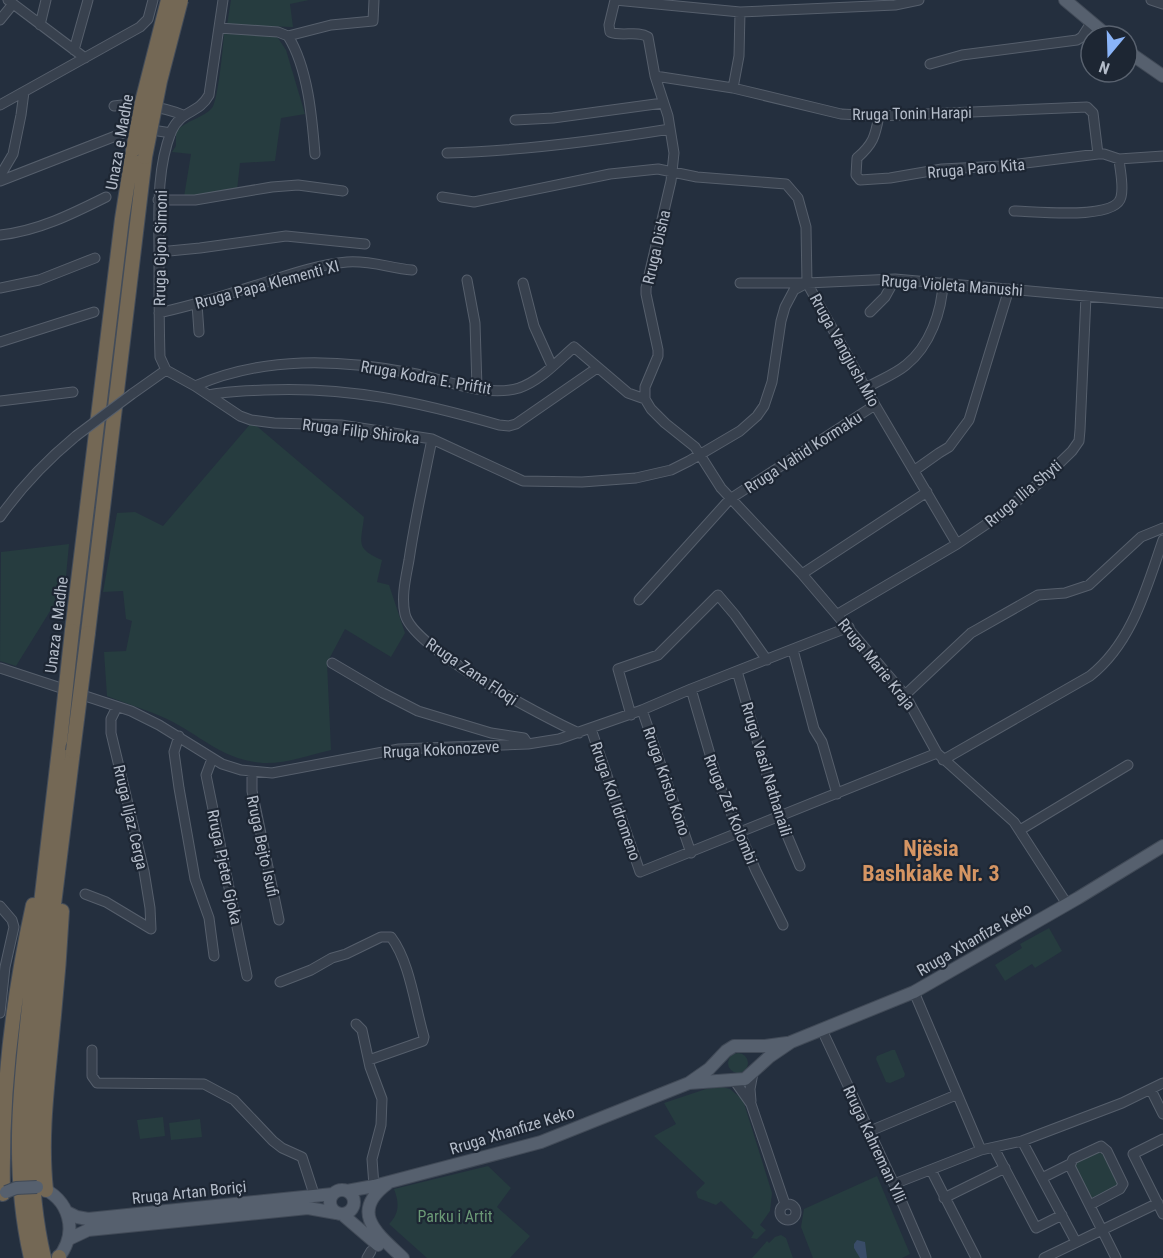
<svg xmlns="http://www.w3.org/2000/svg" width="1163" height="1258" font-family="'Roboto Condensed',sans-serif">
  <style>
    .green { fill: #263c3f }
    .water { fill: #394c67 }
    .lines { fill: none; stroke-linecap: round; stroke-linejoin: round }
    .minor-casing { stroke: #565f6c; stroke-width: 11 }
    .major-casing { stroke: #414a57; stroke-width: 14 }
    .highway-casing { stroke: #434c59; stroke-width: 16 }
    .minor { stroke: #38414e; stroke-width: 9 }
    .major { stroke: #56606e; stroke-width: 12 }
    .highway { stroke: #746855; stroke-width: 14 }
    .minor-bridge-casing { stroke: #565f6c; stroke-width: 11; stroke-linecap: butt }
    .major-bridge-casing { stroke: #414a57; stroke-width: 14; stroke-linecap: butt }
    .highway-bridge-casing { stroke: #434c59; stroke-width: 16; stroke-linecap: butt }
    .minor-bridge { stroke: #38414e; stroke-width: 9 }
    .major-bridge { stroke: #56606e; stroke-width: 12 }
    .highway-bridge { stroke: #746855; stroke-width: 14 }
    .labels { text-anchor: middle; stroke-width: 4.5; stroke-linejoin: round; paint-order: stroke }
    .street-label { font-size: 16px; fill: #b4bcc9; stroke: #1d2633 }
    .park-label { font-size: 16px; fill: #6b9a76; stroke: #1d2633 }
    .district-label { font-size: 22px; font-weight: bold; fill: #d59563; stroke: #1d2633 }
  </style>
  <rect width="100%" height="100%" fill="#242f3e"/>
  <path class="green" d="M231 0H309L290 4 293 27 227 25Z
    M224 34 271 35 278 38 286 50 305 114 281 118 275 161 240 163 237 190 184 197 191 154 172 152 176 146V131C187 120 203 118 212 108 218 101 223 47 224 34Z
    M252 422 364 517C361 544 355 548 382 560L377 582 389 585 405 633 391 657 345 629 327 663 331 750C309 755 286 764 263 763 222 760 202 736 167 719 148 710 127 704 107 696L104 652 126 651 132 621 126 619 123 591 103 592 117 513 135 512 163 526Z
    M69 544 65 587 16 666 0 661 1 552Z
    M1049 928 1062 951 1035 968 1032 964 1005 981 995 965 1022 948 1020 944Z
    M892 1050H895L905 1074 904 1077 890 1083 886 1082 876 1059 877 1056Z
    M728 1063a10 10 0 1 1 20 0a10 10 0 1 1-20 0Z
    M722 1087 730 1089 743 1100 772 1193 770 1211 760 1225 766 1230 757 1239 751 1238 754 1233 721 1201 716 1205 698 1198 696 1192 705 1183 654 1136 676 1124 664 1103 706 1089Z
    M163 1117 165 1136 140 1139 137 1120Z
    M200 1119 202 1137 171 1140 169 1123Z
    M1097 1152 1104 1154 1119 1183 1116 1188 1095 1198 1089 1197 1075 1168 1077 1163Z
    M488 1166 511 1188 497 1207 530 1236 510 1258H427L389 1224C400 1213 399 1202 394 1189Z
    M877 1176 910 1254 902 1258H813L801 1227 804 1209Z
    M781 1235 786 1238 793 1258H752L767 1241 769 1243 775 1237Z"/>
  <path class="water" d="M857 1240 865 1242 867 1258H860L854 1248V1244Z"/>
  <g class="lines">
    <g class="minor-casing">
      <path id="minor" d="M8 0 85 58
        M223 0 209 95C198 115 181 109 171 132 156 171 159 214 159 255 159 289 159 323 160 357L166 370 195 386 240 416 251 420 274 423 341 425 432 439 523 481 582 482 636 478 671 470 689 461 740 431 757 416 764 406 772 382 781 321 785 307 794 290 807 283
        M615 0 609 25 610 32C623 37 637 30 648 37L655 76 668 116 674 153 671 181 646 288V294L658 350V356L645 387V399L651 409 665 423 695 447 721 488 802 574 905 695 937 753 1014 822 1067 904
        M615 0 740 12 895 5 919 0
        M1151 0 1163 4
        M0 20 13 4
        M40 25 46 0
        M219 28 278 32 288 36C308 68 312 117 315 154
        M288 36 331 25 373 21 374 0
        M74 50 88 0
        M930 64 962 55 1077 40 1082 37 1091 23
        M655 76 733 88 841 114 879 116 1087 107 1093 113 1098 154
        M733 88 739 56 740 12
        M0 105 140 27 148 19 153 0
        M114 106C135 102 163 107 183 115
        M879 116C875 137 873 144 857 158L856 175 860 180 890 178 942 169 1002 166 1098 154H1104L1119 159 1163 156
        M515 120 553 118 663 103
        M447 153C522 151 596 141 670 129
        M0 176 13 154 21 115 24 92
        M0 181 131 130 146 129 171 133
        M442 197 474 202 610 174 658 169 697 177 786 184 798 198 806 227 807 283 875 405 957 544
        M158 200H195L272 187 298 185 343 191
        M1014 211C1033 211 1116 221 1121 197 1124 186 1120 171 1119 159
        M0 235C38 231 72 214 106 197
        M159 252 200 248 286 236 365 244
        M467 280 475 323 477 388
        M523 283 534 326 552 366
        M740 283H807L895 279 1163 303
        M0 288 39 280 95 258
        M197 304 199 332
        M870 312 885 297 895 279
        M159 313C188 306 216 299 244 289 278 279 312 265 347 262 369 260 390 268 412 270
        M0 342 94 312
        M195 386C264 356 339 359 411 373 444 379 485 398 519 388 540 381 558 361 574 347L628 393 645 399
        M866 388C879 380 894 375 906 365 930 346 942 311 943 282
        M132 394 166 370
        M209 395C227 391 245 391 264 390 347 386 419 402 499 425L509 426 516 424 597 368
        M0 401 73 392
        M432 439C424 479 415 519 409 560 406 577 401 596 405 614 412 648 545 718 579 733
        M915 470 939 453 949 447 969 420 1009 289
        M0 517C22 486 47 460 76 436
        M802 574 927 492
        M639 600 730 499 875 405
        M838 614 957 544 1000 515 1039 483 1072 451 1079 441 1080 430 1086 296
        M793 650 814 729 822 742 837 794
        M332 663 383 693 418 711 491 733 524 738 528 744
        M0 668 131 711 159 725 222 764 241 770 272 773 399 749 528 744 559 739 642 710 691 689 849 627
        M737 671 779 816 800 866
        M691 689 718 782 756 871 783 925
        M905 695 971 633 1038 595 1065 593 1089 585 1141 537 1163 528
        M117 707 111 719V733L144 871 150 908 151 929
        M642 710 691 853
        M631 715 618 669 658 655 718 595 735 615 767 660
        M591 729 640 872 937 753
        M179 736 174 752 179 788 195 879 209 918 214 956
        M212 759 206 775 247 976
        M943 760 1090 676C1132 643 1146 589 1163 540
        M252 772V791L279 920
        M1020 830 1128 765
        M85 894 106 902 151 929
        M0 906 12 920 14 927 5 967 0 1013
        M280 982 311 970 332 958 346 954 381 937H391C410 962 415 1007 424 1037L423 1041 369 1060
        M914 992 981 1150
        M356 1024 362 1030 370 1067 382 1099 381 1125 372 1159 374 1186
        M822 1030 894 1184 926 1258
        M92 1050V1076L97 1083 204 1084 234 1100 273 1141 282 1148 302 1157 315 1197
        M734 1080 751 1104 785 1204
        M1151 1090 1163 1114
        M751 1101 750 1089 753 1073
        M870 1131 956 1095
        M1163 1139 1133 1154 1163 1214
        M1022 1141 1076 1242
        M994 1148 1036 1228 1062 1215
        M931 1170 976 1258
        M1042 1178 1070 1164
        M894 1184 981 1150 1022 1141 1122 1103 1163 1083
        M944 1198 1005 1168
        M780 1212a8 8 0 1 1 16 0a8 8 0 1 1-16 0Z
        M1090 1205 1120 1189 1123 1184 1107 1151 1101 1146 1073 1159 1070 1166 1116 1258
        M367 1258 371 1251
        M1044 1258 1158 1203"/>
    </g>
    <g class="major-casing">
      <path id="major" d="M1065 0 1108 36
        M1127 51 1163 76
        M689 1083 745 1079 769 1057 791 1042 914 992 1078 898 1163 846
        M387 1184C348 1213 379 1235 403 1258
        M39 1187C70 1198 79 1233 58 1258
        M330 1202a12 12 0 1 1 24 0a12 12 0 1 1-24 0Z
        M347 1191 374 1186 541 1142 689 1083 709 1069 726 1051 734 1046H765L787 1043
        M67 1212 77 1217 88 1219 333 1194
        M343 1215 378 1245
        M69 1239 88 1230 308 1208 336 1213"/>
    </g>
    <g class="highway-casing">
      <path id="highway" d="M72 631 122 219 133 150
        M88 633 145 157
        M46 1190C40 1134 48 1081 53 1025 57 987 60 949 62 911
        M3 1194C1 1097 12 1000 33 905
        M59 1257V1258
        M31 1258C8 1160 23 1062 34 963 43 889 51 815 60 741
        M44 1258C22 1165 34 1071 45 977 54 901 64 826 73 751"/>
    </g>
    <use href="#minor" class="minor"/>
    <use href="#major" class="major"/>
    <use href="#highway" class="highway"/>
    <g class="minor-bridge-casing">
      <path id="minor-bridge" d="M76 436 132 394"/>
    </g>
    <g class="major-bridge-casing">
      <path id="major-bridge" d="M6 1192 16 1188 37 1187"/>
    </g>
    <g class="highway-bridge-casing">
      <path id="highway-bridge" d="M133 150 142 102 168 0
        M145 157 160 81 181 0
        M60 741 72 631
        M73 751 88 633"/>
    </g>
    <use href="#minor-bridge" class="minor-bridge"/>
    <use href="#major-bridge" class="major-bridge"/>
    <use href="#highway-bridge" class="highway-bridge"/>
  </g>
  <g class="labels">
    <g class="street-label">
      <text transform="translate(912 113) rotate(-1)" y="6">Rruga Tonin Harapi</text>
      <text transform="translate(119 142) rotate(-80)" y="6">Unaza e Madhe</text>
      <text transform="translate(976 168) rotate(-5)" y="6">Rruga Paro Kita</text>
      <text transform="translate(656 247) rotate(-77)" y="6">Rruga Disha</text>
      <text transform="translate(160 248) rotate(-89)" y="6">Rruga Gjon Simoni</text>
      <text transform="translate(267 284) rotate(-15)" y="6">Rruga Papa Klementi XI</text>
      <text transform="translate(952 285) rotate(4)" y="6">Rruga Violeta Manushi</text>
      <text transform="translate(845 350) rotate(61)" y="6">Rruga Vangjush Mio</text>
      <text transform="translate(426 377) rotate(10)" y="6">Rruga Kodra E. Priftit</text>
      <text transform="translate(361 431) rotate(7)" y="6">Rruga Filip Shiroka</text>
      <text transform="translate(803 452) rotate(-33)" y="6">Rruga Vahid Kormaku</text>
      <text transform="translate(1023 493) rotate(-40)" y="6">Rruga Ilia Shyti</text>
      <text transform="translate(56 625) rotate(-83)" y="6">Unaza e Madhe</text>
      <text transform="translate(877 664) rotate(51)" y="6">Rruga Marie Kraja</text>
      <text transform="translate(472 671) rotate(34)" y="6">Rruga Zana Floqi</text>
      <text transform="translate(441 749) rotate(-3)" y="6">Rruga Kokonozeve</text>
      <text transform="translate(767 769) rotate(73)" y="6">Rruga Vasil Nathanaili</text>
      <text transform="translate(667 781) rotate(71)" y="6">Rruga Kristo Kono</text>
      <text transform="translate(616 801) rotate(71)" y="6">Rruga Kol Idromeno</text>
      <text transform="translate(731 809) rotate(68)" y="6">Rruga Zef Kolombi</text>
      <text transform="translate(131 817) rotate(77)" y="6">Rruga Iljaz Cerga</text>
      <text transform="translate(263 846) rotate(78)" y="6">Rruga Bejto Isufi</text>
      <text transform="translate(225 867) rotate(78)" y="6">Rruga Pjeter Gjoka</text>
      <text transform="translate(974 939) rotate(-30)" y="6">Rruga Xhanfize Keko</text>
      <text transform="translate(512 1130) rotate(-17)" y="6">Rruga Xhanfize Keko</text>
      <text transform="translate(875 1144) rotate(65)" y="6">Rruga Kahreman Ylli</text>
      <text transform="translate(189 1192) rotate(-6)" y="6">Rruga Artan Boriçi</text>
    </g>
    <g class="park-label">
      <text x="455" y="1222">Parku i Artit</text>
    </g>
    <g class="district-label">
      <text x="931" y="856">Njësia<tspan x="931" dy="25">Bashkiake Nr. 3</tspan></text>
    </g>
  </g>
  <g transform="translate(1109 54) rotate(199)"><circle r="28" fill="#1d2633" stroke="#59626f" stroke-width="1.5"/>
  <path d="M0-4.5L10 22L0 15L-10 22Z" fill="#8ab4f8"/>
  <text y="-9" font-size="16" font-weight="bold" text-anchor="middle" fill="#b4bcc9">N</text>
  </g>
</svg>
